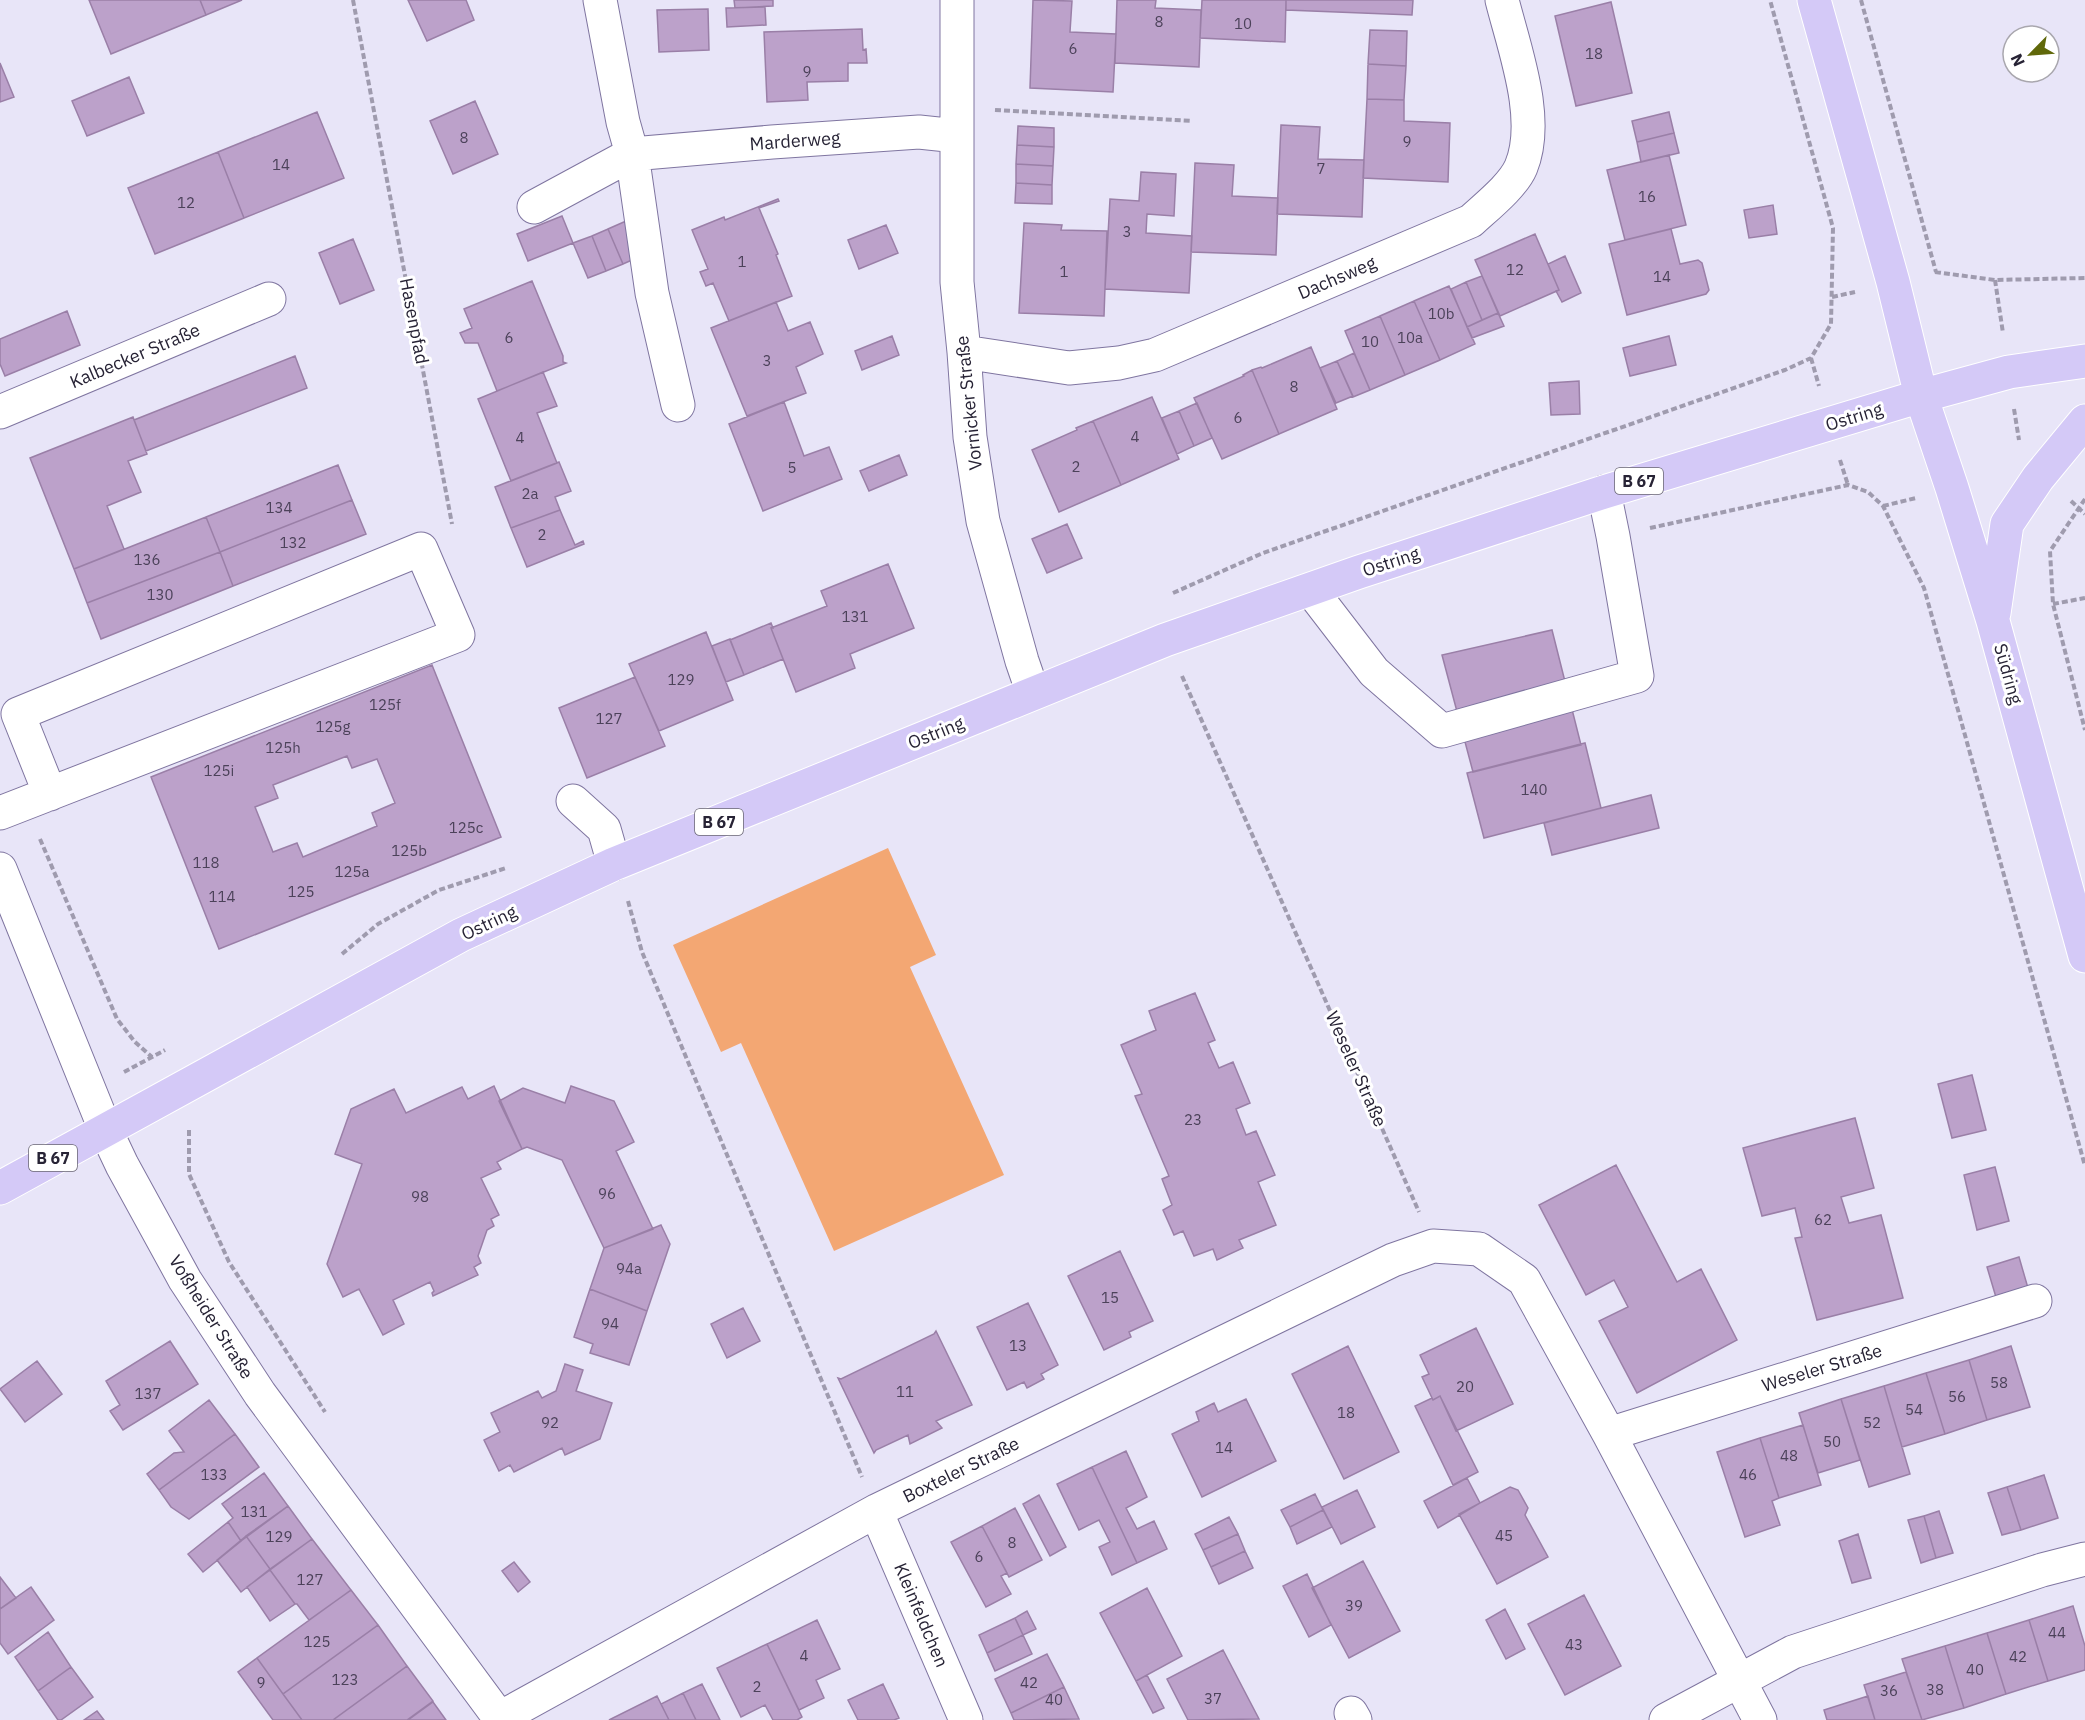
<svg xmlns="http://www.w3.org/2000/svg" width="2085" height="1720" font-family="'IBM Plex Sans',sans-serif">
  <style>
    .green { fill: #f3a773 }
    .building { fill: #bca1ca; stroke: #9a7fa7; stroke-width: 1.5; fill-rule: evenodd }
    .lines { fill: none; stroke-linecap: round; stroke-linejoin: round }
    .minor-casing { stroke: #7f75a0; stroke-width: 35 }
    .major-casing { stroke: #fff; stroke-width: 35 }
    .path { stroke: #9f9bae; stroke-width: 4; stroke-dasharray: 6 3; stroke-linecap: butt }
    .minor { stroke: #fff; stroke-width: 33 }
    .major { stroke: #d4c9f7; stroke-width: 33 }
    .labels { text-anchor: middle; stroke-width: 6; stroke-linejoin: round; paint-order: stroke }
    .number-label { font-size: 15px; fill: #4c425a }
    .shield { fill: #fff; stroke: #686572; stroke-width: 1.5 }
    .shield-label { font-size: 16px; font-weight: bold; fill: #272335 }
    .street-label { font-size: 18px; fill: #272335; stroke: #fff }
  </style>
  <rect width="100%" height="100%" fill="#e8e5f8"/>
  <path class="green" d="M888 848 936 955 910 967 1004 1175 834 1251 741 1043 721 1052 673 945Z"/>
  <path class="building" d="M89 0H200L206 15 111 54Z
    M200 0H242L206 15Z
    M408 0H466L474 20 427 41Z
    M734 0H773V6L735 8Z
    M1033 0 1072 1 1070 32 1116 34 1113 92 1030 88Z
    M1117 0H1156L1155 8 1201 10 1199 67 1115 63Z
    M1202 0H1286L1285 42 1200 38Z
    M1286 0H1413L1412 15 1286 10Z
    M1611 2 1632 93 1576 106 1555 16Z
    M765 7 766 25 727 27 726 8Z
    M708 9 709 50 659 52 657 10Z
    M862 29 863 50 866 49 867 63H848V81L807 82 808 100 767 102 764 32Z
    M1370 30 1407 31 1406 66 1368 64Z
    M0 63 14 97 0 102Z
    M1368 64 1406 66 1404 100 1367 99Z
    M129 77 144 113 87 136 72 101Z
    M1367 99 1404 100V121L1450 123 1448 182 1363 178Z
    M475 101 498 154 453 174 430 121Z
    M317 112 344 178 244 218 218 152Z
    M1669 112 1674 133 1637 142 1632 121Z
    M1281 125 1320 127 1318 159 1364 160 1362 217 1277 214Z
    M1018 126 1054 128V147L1017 145Z
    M1674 133 1679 153 1641 162 1637 142Z
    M1017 145 1054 147 1053 166 1016 164Z
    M218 152 244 218 155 254 128 188Z
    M1669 155 1686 225 1625 240 1607 170Z
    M1195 163 1234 165 1232 196 1278 198 1276 255 1191 252Z
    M1016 164 1053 166 1052 185 1016 183Z
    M1141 172 1176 174 1174 216 1147 214 1146 233 1192 236 1189 293 1105 289 1110 199 1139 201Z
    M1016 183 1052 185V204L1015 203Z
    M778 199 779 201 759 208 778 254 776 255 792 296 729 321 713 283 706 286 700 272 708 269 692 230 724 217 725 220Z
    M1773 205 1777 234 1749 238 1744 210Z
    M562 216 573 243 528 261 517 234Z
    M626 221 641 256 623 264 608 229Z
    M1024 223 1062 225 1061 230 1107 231 1104 316 1019 313Z
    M886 225 898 253 859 269 848 240Z
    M608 229 623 264 606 271 592 236Z
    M1671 229 1680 264 1698 260 1702 263 1709 290 1706 294 1627 315 1609 244Z
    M1535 234 1559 290 1500 316 1475 260Z
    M592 236 606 271 588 278 573 243Z
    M353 239 374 290 340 304 319 253Z
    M1565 256 1581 293 1562 302 1556 291 1559 290 1548 264Z
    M1482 276 1498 313 1482 320 1466 282Z
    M532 281 563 356V362L566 363 497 391 478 343H465L460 333 472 328 464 309Z
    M1466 282 1482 320 1467 327 1451 289Z
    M1449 286 1475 344 1440 360 1414 301Z
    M1414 301 1440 360 1405 375 1380 316Z
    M776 302 788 331 810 322 823 354 796 367 806 393 747 416 711 328Z
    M67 311 80 345 5 376 0 364V339Z
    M1498 313 1504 326 1472 338 1467 327Z
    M1380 316 1405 375 1370 390 1345 331Z
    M892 336 899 355 862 370 855 351Z
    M1669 336 1676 365 1630 376 1623 348Z
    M1311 347 1337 409 1279 434 1252 370 1261 367 1262 368Z
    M1354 353 1370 390 1353 397 1337 361Z
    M295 356 307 388 146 451 134 420Z
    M1337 361 1353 396 1336 403 1320 368Z
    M1252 370 1279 434 1222 459 1194 398 1244 376 1243 375Z
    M543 372 557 406 537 413 557 463 511 481 478 399Z
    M1579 381 1580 414 1551 415 1549 383Z
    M1152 397 1179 459 1121 485 1093 421Z
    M784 402 804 456 829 447 842 479 763 511 729 424Z
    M1197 403 1212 438 1194 446 1179 411Z
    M1179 411 1194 446 1177 454 1162 418Z
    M133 417 147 454 128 461 141 492 107 506 124 549 74 569 30 458Z
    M1093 421 1121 485 1059 512 1032 450 1077 430 1076 428Z
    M899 455 907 475 869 491 860 471Z
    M559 462 571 491 555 497 560 510 511 528 495 487Z
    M338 465 352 500 220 552 206 517Z
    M352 500 366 534 233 586 220 552Z
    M560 510 575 545 583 541 584 544 527 567 511 528Z
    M206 517 220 552 87 603 74 569Z
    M1067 524 1082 558 1047 573 1032 539Z
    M220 552 233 586 101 639 87 603Z
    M888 564 914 628 850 654 855 668 796 692 771 628 827 606 821 591Z
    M771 623 773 628H771L783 659 744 675 730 640Z
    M1552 630 1581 745 1473 772 1442 655Z
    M706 632 733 700 659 731 629 664Z
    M730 639 744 675 726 682 712 646Z
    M432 665 501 837 219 949 151 777ZM347 756 352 768 377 759 395 803 372 813 377 826 303 857 297 843 273 852 255 807 278 798 273 785Z
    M635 677 665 746 587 778 559 708Z
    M1585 743 1601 808 1484 838 1467 773Z
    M1651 795 1659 828 1552 855 1544 823Z
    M1195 993 1215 1040 1208 1043 1219 1068 1233 1062 1250 1103 1236 1109 1246 1135 1256 1131 1275 1175 1258 1182 1276 1225 1239 1240 1243 1248 1217 1260 1213 1249 1194 1256 1183 1231 1174 1235 1163 1210 1172 1205 1162 1179 1169 1176 1135 1096 1142 1094 1121 1045 1156 1030 1149 1011Z
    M1972 1075 1986 1130 1952 1138 1938 1084Z
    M494 1086 522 1149 497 1162 501 1169 481 1178 499 1215 491 1219 494 1226 487 1230 478 1256 481 1263 474 1267 478 1275 433 1296 432 1293 434 1291 430 1282 393 1300 404 1324 383 1335 359 1289 343 1297 327 1264 362 1164 335 1154 351 1109 394 1089 406 1113 462 1087 468 1099Z
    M571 1086 614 1101 634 1142 616 1151 653 1229 604 1248 562 1160 527 1147 522 1149 499 1101 523 1088 565 1103Z
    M1855 1118 1874 1188 1841 1197 1849 1223 1881 1215 1903 1298 1817 1320 1795 1238 1802 1237 1795 1208 1762 1216 1743 1148Z
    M1616 1165 1677 1282 1701 1269 1737 1340 1637 1393 1599 1321 1628 1307 1614 1280 1586 1295 1539 1205Z
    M1995 1167 2009 1221 1977 1230 1964 1175Z
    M661 1225 670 1244 647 1311 590 1289 604 1248Z
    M1120 1251 1153 1321 1129 1332 1131 1337 1104 1350 1068 1276Z
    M2019 1257 2030 1295 1998 1304 1987 1267Z
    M590 1289 647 1311 629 1365 590 1353 593 1344 574 1337Z
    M1028 1303 1058 1365 1041 1374 1044 1379 1027 1388 1024 1382 1007 1390 977 1327Z
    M743 1308 760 1341 727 1358 711 1324Z
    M1476 1328 1513 1404 1456 1431 1440 1396 1433 1400 1422 1377 1429 1374 1420 1355Z
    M936 1331 972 1405 936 1421 942 1428 910 1444 908 1435 876 1450 874 1453 838 1378 841 1379 934 1334Z
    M170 1341 198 1384 123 1430 110 1411 120 1405 106 1381Z
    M1348 1346 1399 1452 1344 1479 1292 1374Z
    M2011 1346 2030 1407 1987 1420 1969 1360Z
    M1969 1360 1987 1420 1945 1434 1926 1373Z
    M37 1361 62 1394 25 1422 0 1389Z
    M565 1364 583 1370 576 1391 612 1403 600 1439 565 1455 562 1448 514 1472 510 1465 499 1471 484 1440 500 1432 491 1413 538 1391 542 1398 556 1391Z
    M1926 1373 1945 1434 1902 1447 1884 1386Z
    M1884 1386 1910 1474 1869 1487 1841 1399Z
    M1440 1396 1478 1472 1453 1485 1415 1406 1432 1398 1433 1400Z
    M1246 1399 1276 1461 1202 1497 1172 1434 1199 1421 1196 1412 1214 1403 1218 1412Z
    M1841 1399 1860 1460 1818 1473 1799 1413Z
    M209 1400 235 1434 159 1490 147 1474 174 1453 184 1452 169 1431Z
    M1803 1425 1821 1485 1779 1498 1760 1438Z
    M235 1434 259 1467 189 1519 171 1507 159 1490Z
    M1760 1438 1779 1498 1772 1501 1780 1525 1745 1537 1717 1452Z
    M1126 1451 1147 1497 1126 1508 1137 1529 1154 1521 1167 1549 1137 1563 1092 1467Z
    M1092 1467 1137 1563 1112 1575 1099 1547 1110 1542 1099 1520 1079 1530 1057 1484Z
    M264 1473 288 1506 241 1541 228 1522 233 1518 222 1504Z
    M2044 1475 2058 1518 2021 1530 2007 1487Z
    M1467 1478 1480 1503 1438 1528 1424 1501Z
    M1510 1487 1518 1490 1528 1508 1525 1515 1548 1557 1497 1584 1459 1514Z
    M2007 1487 2021 1530 2002 1535 1988 1493Z
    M1357 1490 1375 1527 1341 1544 1322 1507Z
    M1315 1494 1323 1510 1290 1527 1281 1510Z
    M1039 1495 1066 1547 1050 1556 1023 1504Z
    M288 1506 312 1539 270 1569 246 1536Z
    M1015 1508 1042 1560 1009 1577 982 1526Z
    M1323 1510 1332 1527 1297 1544 1290 1527Z
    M1939 1511 1953 1553 1936 1558 1924 1516Z
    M1924 1516 1936 1558 1921 1563 1908 1520Z
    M1229 1517 1238 1534 1203 1550 1195 1534Z
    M228 1522 241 1541 203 1572 188 1554Z
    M982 1526 1007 1573 1001 1576 1011 1594 986 1607 951 1542Z
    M1238 1534 1245 1551 1211 1567 1203 1550Z
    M1858 1534 1871 1578 1852 1583 1839 1541Z
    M246 1536 270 1569 241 1592 217 1560Z
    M312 1539 351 1590 309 1620 297 1604H295L270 1570Z
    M1245 1551 1253 1568 1219 1584 1211 1567Z
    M1363 1561 1400 1631 1349 1658 1312 1588Z
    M514 1562 530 1582 518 1592 502 1571Z
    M270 1570 295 1604 270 1621 247 1587Z
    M1307 1574 1331 1625 1309 1637 1283 1586Z
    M0 1577 16 1598 0 1609Z
    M31 1587 54 1620 8 1654 0 1643V1609Z
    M1147 1588 1182 1656 1136 1681 1100 1613Z
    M351 1590 378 1625 283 1694 257 1658Z
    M1584 1595 1621 1666 1565 1695 1528 1624Z
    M2073 1606 2085 1646V1670L2048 1681 2029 1620Z
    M1505 1609 1525 1649 1506 1659 1486 1620Z
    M1027 1611 1036 1629 1023 1635 1015 1618Z
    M1015 1618 1023 1635 987 1653 979 1635Z
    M817 1620 840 1669 816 1680 824 1698 799 1710 767 1644Z
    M2029 1620 2048 1681 2006 1694 1987 1633Z
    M378 1625 407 1666 333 1720H302L283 1694Z
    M48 1632 71 1667 38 1691 15 1657Z
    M1987 1633 2006 1694 1964 1708 1945 1646Z
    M1023 1635 1032 1654 995 1671 987 1653Z
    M767 1644 802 1717 797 1720H773L765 1705 741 1717 717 1668Z
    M1945 1646 1964 1708 1922 1720 1902 1659Z
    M1223 1650 1259 1719 1188 1720 1167 1679Z
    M1047 1654 1064 1687 1011 1713 995 1679Z
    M257 1658 283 1694 302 1720H273L238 1672Z
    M407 1666 433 1701 407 1720H333Z
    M71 1667 93 1697 61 1720H58L38 1691Z
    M1906 1672 1922 1720H1875L1864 1685Z
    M1147 1675 1164 1708 1153 1713 1136 1681Z
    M702 1684 720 1720H696L683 1693Z
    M883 1684 899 1718 894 1720H858L848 1700Z
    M1064 1687 1079 1719 1014 1720 1011 1713Z
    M683 1693 696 1720H669L661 1704Z
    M657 1696 669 1720H609Z
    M1868 1696 1875 1720H1827L1824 1710Z
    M433 1702 446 1720H408Z
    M97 1711 104 1720H84Z"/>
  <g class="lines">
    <g class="minor-casing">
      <path id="minor" d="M957 0V282L964 352 970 437 983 521 1022 661 1033 693
        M534 207 632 154 623 122 600 0
        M964 352 1069 368 1119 363 1155 355 1471 221C1486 207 1513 186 1521 167 1541 119 1514 48 1502 0
        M678 405 652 293 632 154 772 142 919 132 957 136
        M0 412 269 299
        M1311 590 1374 672 1442 731 1637 676 1613 536 1604 492
        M573 801 604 829 614 864
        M0 813 458 635 421 549 18 714 50 794
        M0 869 105 1129 122 1165 185 1280 260 1394 501 1720
        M1609 1434 2035 1301
        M876 1511 966 1720
        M1351 1713 1355 1720
        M500 1718 876 1511 1393 1260 1433 1246 1479 1249 1524 1280 1609 1434 1760 1720
        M1666 1720 1793 1652 2042 1570 2085 1559"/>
    </g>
    <g class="major-casing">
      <path id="major" d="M1814 0 1893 282 1921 396 1952 488 1993 621 2085 956
        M1994 613 2007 524 2038 478 2085 421
        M0 1188 461 935 614 864 1165 640 1359 572 1604 492 1921 396 2009 372 2085 361"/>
    </g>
    <path class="path" d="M353 0 452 524
      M1861 0 1936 272
      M995 110 1192 121
      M1935 272 1995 280 2085 278
      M1995 280 2003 333
      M1832 297 1855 292
      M1811 358 1819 386
      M2014 409 2019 440
      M1840 460 1848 485
      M2085 499 2050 551 2053 604 2085 730
      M2071 501 2085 514
      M1883 506 1916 498
      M1650 528 1848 485 1868 492 1883 506 1924 588 2085 1166
      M1173 593 1263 553 1785 370 1811 358 1831 324 1833 228 1770 0
      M2053 604 2085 598
      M1182 676 1419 1212
      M40 839 117 1019 135 1042 152 1057
      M628 901 642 952 862 1477
      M342 954 378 924 439 890 506 868
      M124 1072 165 1050
      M189 1130V1174L229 1262 325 1412"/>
    <use href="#minor" class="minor"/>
    <use href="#major" class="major"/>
  </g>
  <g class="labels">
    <g class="number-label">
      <text x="1159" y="27">8</text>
      <text x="1243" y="29">10</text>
      <text x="1073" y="54">6</text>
      <text x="1594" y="59">18</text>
      <text x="807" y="77">9</text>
      <text x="464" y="143">8</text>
      <text x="1407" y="147">9</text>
      <text x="281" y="170">14</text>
      <text x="1321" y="174">7</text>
      <text x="1647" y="202">16</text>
      <text x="186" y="208">12</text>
      <text x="1127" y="237">3</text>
      <text x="742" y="267">1</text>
      <text x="1515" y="275">12</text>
      <text x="1064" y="277">1</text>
      <text x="1662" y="282">14</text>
      <text x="1441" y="319">10b</text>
      <text x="509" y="343">6</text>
      <text x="1410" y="343">10a</text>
      <text x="1370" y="347">10</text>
      <text x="767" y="366">3</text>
      <text x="1294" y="392">8</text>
      <text x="1238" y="423">6</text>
      <text x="1135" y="442">4</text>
      <text x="520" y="443">4</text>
      <text x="1076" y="472">2</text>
      <text x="792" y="473">5</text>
      <text x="530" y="499">2a</text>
      <text x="279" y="513">134</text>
      <text x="542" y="540">2</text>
      <text x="293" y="548">132</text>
      <text x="147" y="565">136</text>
      <text x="160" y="600">130</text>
      <text x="855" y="622">131</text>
      <text x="681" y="685">129</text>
      <text x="385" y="710">125f</text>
      <text x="609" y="724">127</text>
      <text x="333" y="732">125g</text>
      <text x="283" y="753">125h</text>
      <text x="219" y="776">125i</text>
      <text x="1534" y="795">140</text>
      <text x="466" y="833">125c</text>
      <text x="409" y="856">125b</text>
      <text x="206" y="868">118</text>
      <text x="352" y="877">125a</text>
      <text x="301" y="897">125</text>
      <text x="222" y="902">114</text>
      <text x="1193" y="1125">23</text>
      <text x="607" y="1199">96</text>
      <text x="420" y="1202">98</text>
      <text x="1823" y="1225">62</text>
      <text x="629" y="1274">94a</text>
      <text x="1110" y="1303">15</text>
      <text x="610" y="1329">94</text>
      <text x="1018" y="1351">13</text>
      <text x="1999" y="1388">58</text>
      <text x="1465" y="1392">20</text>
      <text x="905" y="1397">11</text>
      <text x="148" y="1399">137</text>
      <text x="1957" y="1402">56</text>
      <text x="1914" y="1415">54</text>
      <text x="1346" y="1418">18</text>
      <text x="550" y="1428">92</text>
      <text x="1872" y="1428">52</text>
      <text x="1832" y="1447">50</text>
      <text x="1224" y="1453">14</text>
      <text x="1789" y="1461">48</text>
      <text x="214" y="1480">133</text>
      <text x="1748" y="1480">46</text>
      <text x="254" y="1517">131</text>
      <text x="1504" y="1541">45</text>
      <text x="279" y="1542">129</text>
      <text x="1012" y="1548">8</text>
      <text x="979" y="1562">6</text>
      <text x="310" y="1585">127</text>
      <text x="1354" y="1611">39</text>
      <text x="2057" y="1638">44</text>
      <text x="317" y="1647">125</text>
      <text x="1574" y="1650">43</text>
      <text x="804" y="1661">4</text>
      <text x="2018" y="1662">42</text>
      <text x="1975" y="1675">40</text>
      <text x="345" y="1685">123</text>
      <text x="261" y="1688">9</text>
      <text x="1029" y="1688">42</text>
      <text x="757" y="1692">2</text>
      <text x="1935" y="1695">38</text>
      <text x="1889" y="1696">36</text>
      <text x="1213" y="1704">37</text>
      <text x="1054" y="1705">40</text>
    </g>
    <g class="shield">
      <rect x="1615" y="468" width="48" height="26" rx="4.5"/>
      <rect x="695" y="809" width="48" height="26" rx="4.5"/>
      <rect x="29" y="1145" width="48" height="26" rx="4.5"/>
    </g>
    <g class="shield-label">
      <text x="1639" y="487">B 67</text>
      <text x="719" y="828">B 67</text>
      <text x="53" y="1164">B 67</text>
    </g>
    <g class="street-label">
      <text transform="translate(795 141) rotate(-4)" y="6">Marderweg</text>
      <text transform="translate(1337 278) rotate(-23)" y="6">Dachsweg</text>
      <text transform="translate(414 321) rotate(79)" y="6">Hasenpfad</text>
      <text transform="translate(135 356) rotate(-23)" y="6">Kalbecker Straße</text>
      <text transform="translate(969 403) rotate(-96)" y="6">Vornicker Straße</text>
      <text transform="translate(1854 417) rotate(-17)" y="6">Ostring</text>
      <text transform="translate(1391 562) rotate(-18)" y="6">Ostring</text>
      <text transform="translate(2008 674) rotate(74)" y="6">Südring</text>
      <text transform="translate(936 733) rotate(-22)" y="6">Ostring</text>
      <text transform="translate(489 923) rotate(-25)" y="6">Ostring</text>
      <text transform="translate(1356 1069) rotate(66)" y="6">Weseler Straße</text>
      <text transform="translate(211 1317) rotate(58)" y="6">Voßheider Straße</text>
      <text transform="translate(1822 1368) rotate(-17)" y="6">Weseler Straße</text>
      <text transform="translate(961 1470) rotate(-26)" y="6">Boxteler Straße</text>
      <text transform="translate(921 1615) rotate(67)" y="6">Kleinfeldchen</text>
    </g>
  </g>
  <g transform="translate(2031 54) rotate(245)"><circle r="28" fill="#ffffff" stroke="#a9a7ae" stroke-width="1.5"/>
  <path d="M0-4.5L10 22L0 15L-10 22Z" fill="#60680a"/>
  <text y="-9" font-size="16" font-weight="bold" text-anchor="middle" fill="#272335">N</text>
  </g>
</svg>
